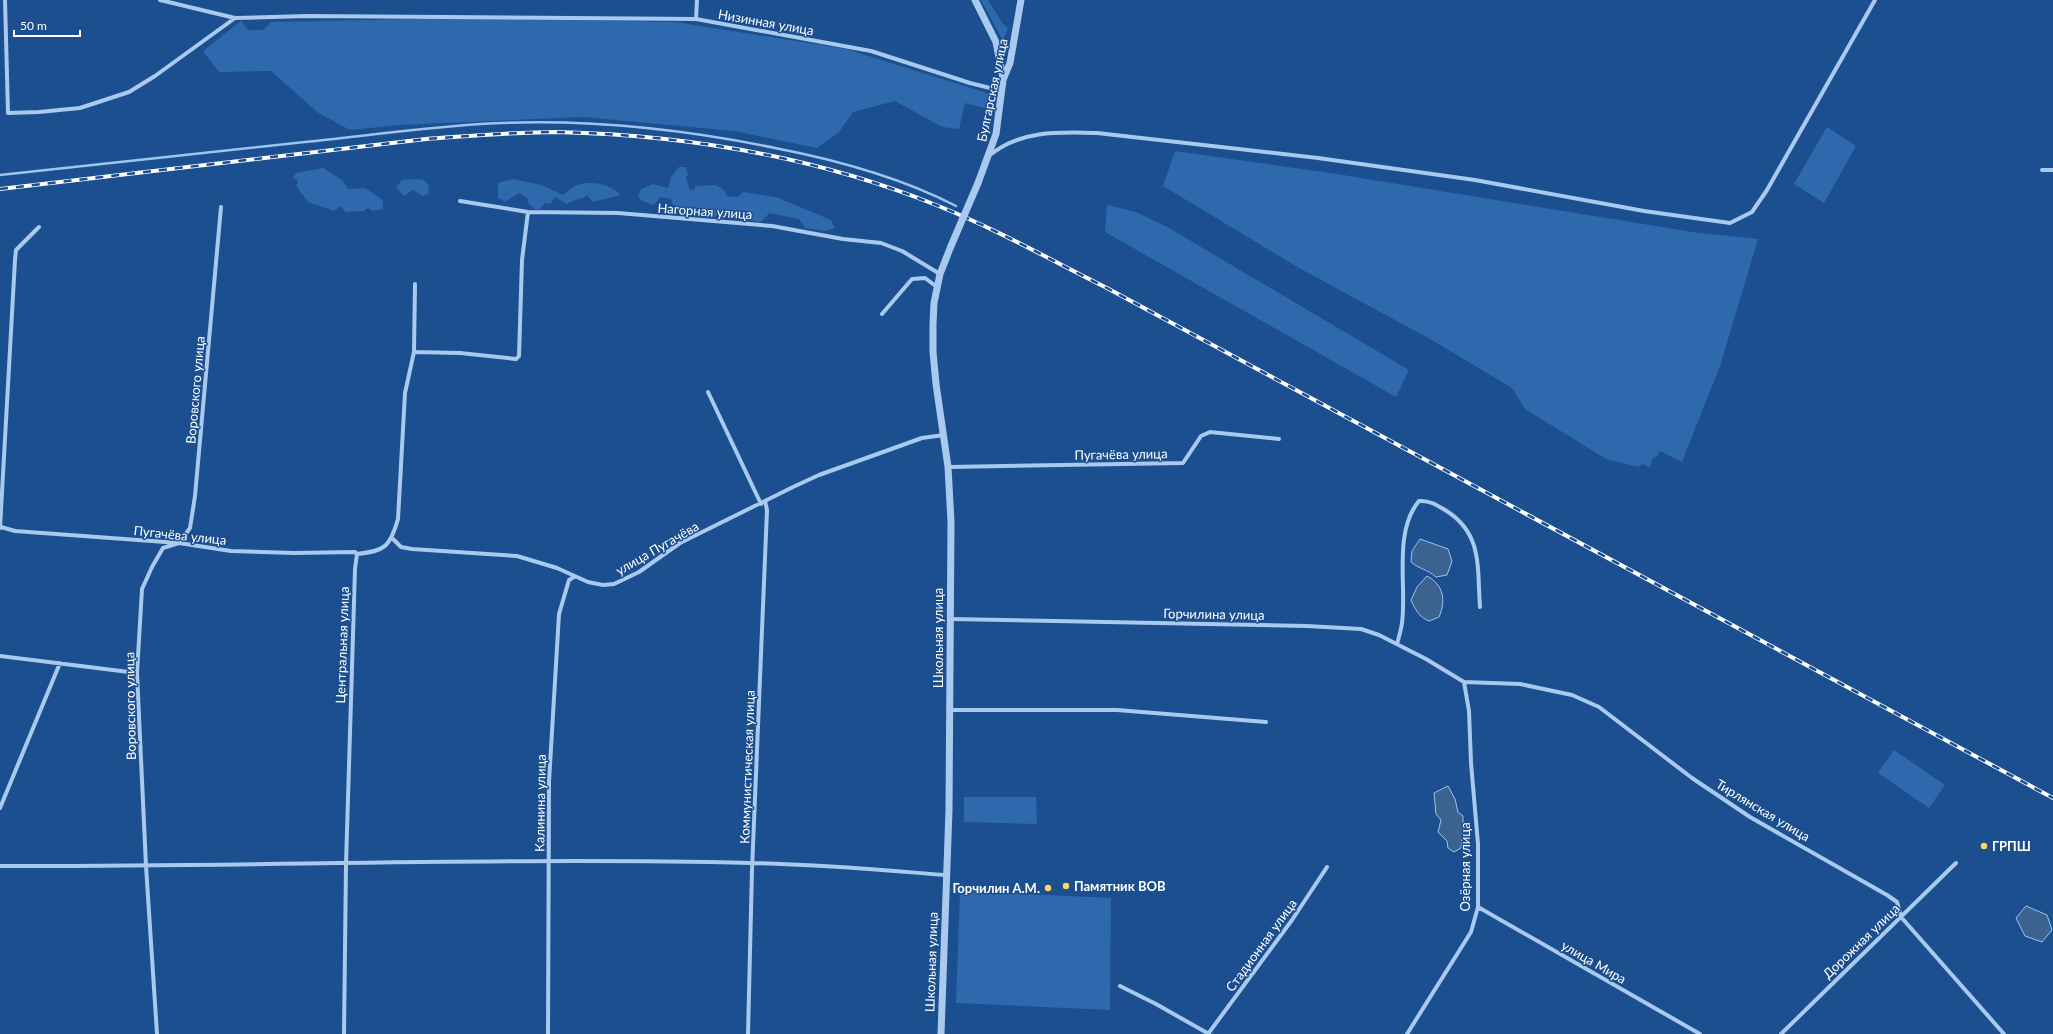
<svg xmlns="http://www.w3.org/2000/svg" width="2053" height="1034" font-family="Lato,sans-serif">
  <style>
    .green { fill: #2e69ad }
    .water { fill: #3c6290; stroke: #9cc4f0 }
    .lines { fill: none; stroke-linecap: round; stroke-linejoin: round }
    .stream { stroke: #9cc4f0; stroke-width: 2.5 }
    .minor { stroke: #a9c9ee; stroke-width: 4 }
    .tertiary { stroke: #a9c9ee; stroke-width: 7 }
    .rail-casing { stroke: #fff; stroke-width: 4 }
    .rail { stroke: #1b4f8f; stroke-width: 2.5; stroke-dasharray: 8; stroke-linecap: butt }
    .tertiary-bridge { stroke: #a9c9ee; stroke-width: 7 }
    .poi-dot { fill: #ffd166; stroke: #1b4f8f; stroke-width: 1.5 }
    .labels { text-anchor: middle; stroke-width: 3; stroke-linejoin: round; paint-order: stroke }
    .street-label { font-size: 13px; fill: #fff; stroke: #1b4f8f }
    .poi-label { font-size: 13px; font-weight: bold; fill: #fff; stroke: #1b4f8f; text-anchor: start }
  </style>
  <rect width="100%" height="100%" fill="#1b4f8f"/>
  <path class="green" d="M981 0H988L1003 24 1008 28 1004 38 1002 39Z
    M464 18 675 22 846 49 987 93 992 97 991 105 984 108 965 103 959 129 942 127 895 101 853 112 839 132 817 148 734 131 583 117 400 125 350 130 317 112 271 71 219 72 203 51 241 21 248 30H263L271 22Z
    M1827 127 1856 146 1824 203 1794 184Z
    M1175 151 1337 174 1692 232 1758 239 1720 366 1682 462 1660 451 1657 456 1652 459 1650 468 1643 464 1638 467 1606 459 1525 409 1512 388 1430 339 1299 268 1163 186Z
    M679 167H686L688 174 686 178 690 190 695 189V186L716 185 723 189 727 196 738 197 743 192 776 197 831 220 835 228 826 231 805 228 799 219 769 213 761 222 742 220 725 210 714 217H706L699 208H683L673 205 671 199 660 197 654 205 642 201 638 196 641 189 653 184 668 188 671 177Z
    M323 168 342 180 348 189 365 188 383 200V209L373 211 368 208 363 211 346 212 340 206 334 211 308 202 296 186 298 181 293 178 296 173Z
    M415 179 424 180 429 186 428 194 423 196 413 190 404 196 396 187 402 180Z
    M513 179 542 185 563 195C566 193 569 189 573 187 585 179 613 184 620 195L593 202 587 195C581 201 575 198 567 204L555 197 550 204 545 203 540 209 536 210 529 204 527 198 519 193 505 202 498 198V183Z
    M1107 205 1136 212 1169 228 1409 370 1396 397 1105 232Z
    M1894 750 1945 785 1929 808 1878 773Z
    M964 797H1036L1037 824 964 822Z
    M960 891 1111 898 1110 1010 956 1003Z"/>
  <path class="water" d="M1420 539 1448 549 1452 561 1447 575 1436 577C1427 569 1419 569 1411 562L1412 551Z
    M1427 576C1444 585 1446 601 1439 617L1429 621C1419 617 1415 609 1411 600L1417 587Z
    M1448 786 1455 799 1458 812 1463 816V834L1461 848 1454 852 1448 848 1447 841 1438 832 1441 820 1436 814 1434 793Z
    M2026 906 2047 915 2052 930 2042 942 2025 936 2016 918Z"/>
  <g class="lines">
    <path class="stream" d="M0 175C102 164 203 153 305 142 363 136 422 128 480 124 579 118 678 128 775 148 837 160 900 177 956 206"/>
    <path class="minor" d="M5 0 8 113 39 112 80 108 129 92 155 76 235 18
      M160 0 235 18 307 16 696 19 871 51 970 83 1002 91
      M696 19 697 0
      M990 155C1021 130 1059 132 1097 133L1318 158 1475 180 1644 211 1730 223 1752 212 1767 190 1875 0
      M2042 170H2053
      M460 201 528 212 618 213 772 226 843 239 881 243 902 251 940 274
      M882 314 912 279 925 278 937 287
      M414 352 460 353 516 359 519 356 522 260 528 212
      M708 392 761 504
      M948 467 1183 463 1201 436 1210 432 1279 439
      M1 527 15 531 179 543 231 551 294 553 355 552 357 554
      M0 528 15 260 16 250 39 227
      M393 539 401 547 412 549 517 556 557 568 588 582 603 585 614 584 639 572 680 543 793 487 819 475 922 438 944 435
      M950 619 1307 626 1361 629 1379 635 1426 659 1464 682 1520 684 1572 695 1599 707 1692 778 1750 817 1887 895 1897 902 1901 917 2004 1034
      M1397 644C1399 637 1401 630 1402 623 1407 586 1393 532 1419 501 1429 500 1437 505 1445 510 1483 533 1477 567 1480 607
      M0 656 137 673
      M949 710H1117L1266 722
      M0 808 60 663
      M0 866C250 867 501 857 751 863 816 864 881 870 945 875
      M1478 907 1700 1034
      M1120 986 1156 1004 1209 1034
      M157 1034 146 866 137 673 142 589 152 567 163 548 179 543 190 528 195 496 221 207
      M344 1034 346 864 355 569 357 554C385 551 390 547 398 519L405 393 414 352 415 284
      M548 1034 549 782 559 614 569 580 574 577
      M748 1034 752 870 767 510 765 501
      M1208 1034 1292 920 1327 867
      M1407 1034 1471 932 1478 907V844L1471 763 1469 711 1464 682
      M1781 1034 1956 863"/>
    <path class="tertiary" d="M975 0 996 42 1003 78
      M978 183 996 134 1003 80 1010 63 1021 0
      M941 1034 949 810 951 522 948 467 936 384 933 352V324L934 303 940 274 951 246"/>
    <g class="rail-casing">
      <path id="rail" d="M0 189 426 139C470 136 514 132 557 132 687 135 816 157 936 205 994 228 1049 259 1105 287L2053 798"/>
    </g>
    <use href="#rail" class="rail"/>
    <path class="tertiary-bridge" d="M951 246 978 183"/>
  </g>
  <g class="poi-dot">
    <circle cx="1984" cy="846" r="4"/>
    <circle cx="1066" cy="886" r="4"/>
    <circle cx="1048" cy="888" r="4"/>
  </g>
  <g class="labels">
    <g class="street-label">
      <text transform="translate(766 22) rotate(10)" y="5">Низинная улица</text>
      <text transform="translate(992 90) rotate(-78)" y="5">Булгарская улица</text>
      <text transform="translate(705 211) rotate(4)" y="5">Нагорная улица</text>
      <text transform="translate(195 390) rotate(-85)" y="5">Воровского улица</text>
      <text transform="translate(1121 454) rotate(-1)" y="5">Пугачёва улица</text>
      <text transform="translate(180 535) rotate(6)" y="5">Пугачёва улица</text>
      <text transform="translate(657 548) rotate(-30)" y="5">улица Пугачёва</text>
      <text transform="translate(1214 614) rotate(1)" y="5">Горчилина улица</text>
      <text transform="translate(938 638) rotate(-90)" y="5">Школьная улица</text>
      <text transform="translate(342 645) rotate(-88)" y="5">Центральная улица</text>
      <text transform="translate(130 706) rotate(-91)" y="5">Воровского улица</text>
      <text transform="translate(747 767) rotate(-88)" y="5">Коммунистическая улица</text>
      <text transform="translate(540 803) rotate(-89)" y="5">Калинина улица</text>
      <text transform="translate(1763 810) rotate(31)" y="5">Тирлянская улица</text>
      <text transform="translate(1465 867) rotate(-90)" y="5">Озёрная улица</text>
      <text transform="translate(1861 941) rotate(-44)" y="5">Дорожная улица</text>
      <text transform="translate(1261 945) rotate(-54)" y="5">Стадионная улица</text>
      <text transform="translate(931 962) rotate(-88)" y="5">Школьная улица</text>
      <text transform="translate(1594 962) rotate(30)" y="5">улица Мира</text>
    </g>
    <g class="poi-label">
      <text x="1992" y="851">ГРПШ</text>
      <text x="1074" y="891">Памятник ВОВ</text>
      <text x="1040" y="893" text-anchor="end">Горчилин А.М.</text>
    </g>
  </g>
  <path d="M14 30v6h66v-6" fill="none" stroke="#ffffff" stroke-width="2"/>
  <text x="20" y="30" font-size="12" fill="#ffffff" stroke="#1b4f8f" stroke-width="3" paint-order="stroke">50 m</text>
</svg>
